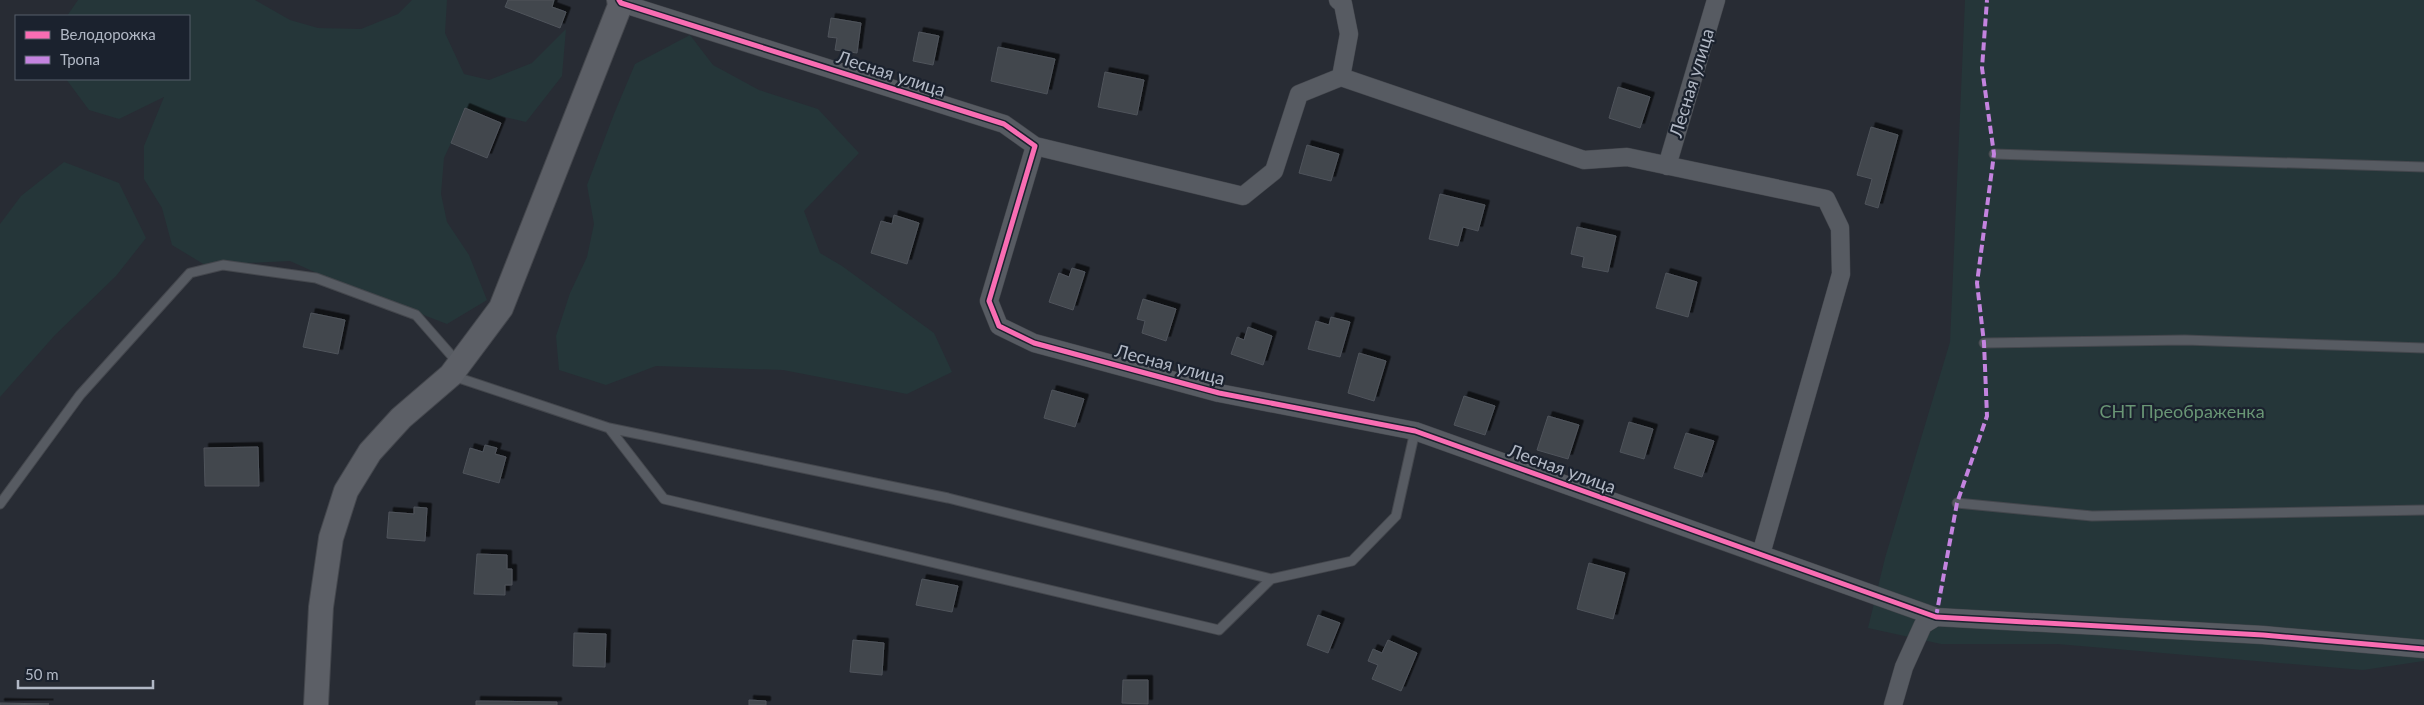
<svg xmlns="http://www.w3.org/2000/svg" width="2424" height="705" font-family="Lato,sans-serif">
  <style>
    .green { fill: #253639 }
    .building { fill: #42464d; stroke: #4f545b; filter: url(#shadow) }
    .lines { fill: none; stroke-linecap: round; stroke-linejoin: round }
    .lane-casing { stroke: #44474d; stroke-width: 11 }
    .street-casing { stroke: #44474d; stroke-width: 19 }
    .secondary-casing { stroke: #44474d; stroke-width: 26 }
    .lane { stroke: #575b62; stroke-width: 9 }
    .street { stroke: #575b62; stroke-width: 18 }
    .secondary { stroke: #5c5f66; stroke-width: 24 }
    .quiet { stroke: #c483df; stroke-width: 4; stroke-dasharray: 8 4; stroke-linecap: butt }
    .cycleway-casing { stroke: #1b222e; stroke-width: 8 }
    .cycleway { stroke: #f96db3; stroke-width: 5 }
    .labels { text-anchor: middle; stroke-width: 4.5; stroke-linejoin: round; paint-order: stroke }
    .street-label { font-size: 18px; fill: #b1b8c5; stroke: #1b222e }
    .park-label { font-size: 18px; fill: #699575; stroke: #1b222e }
  </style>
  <defs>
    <filter id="shadow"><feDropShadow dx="4.5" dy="-4.5" stdDeviation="0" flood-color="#0009"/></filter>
  </defs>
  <rect width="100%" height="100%" fill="#282c34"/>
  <path class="green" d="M78 0H255L290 20 318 28 361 29 398 14 412 0H447L445 33 464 74 489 80 532 63 566 29 562 76 526 122 483 112 457 130 444 158 441 194 447 222 469 255 487 300 447 324 330 279 290 261 205 265 172 245 162 208 144 179V146L164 97 119 119 89 110 66 79H189V16H67Z
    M1965 0H2424V661L2363 670 2057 644H1941L1868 628 1885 558 1950 342Z
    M690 35 713 65 759 90 818 109 859 153 804 211 820 253 842 266 934 333 952 372 907 394 783 370 656 366 606 385 559 370 556 336 570 293 587 257 594 224 587 185 614 114 635 64Z
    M64 162 119 183 146 238 116 276 55 335 0 397V224L21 196Z"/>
  <path class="building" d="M508 0H554L552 7 566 12 560 28 505 7Z
    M831 18 861 23 857 53 835 50 837 38 828 37Z
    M919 32 939 36 933 65 913 61Z
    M998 47 1055 59 1047 94 991 81Z
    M1105 72 1144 80 1137 115 1098 107Z
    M1618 87 1650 97 1640 128 1609 118Z
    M465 108 501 123 487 158 451 143Z
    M1871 127 1898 135 1878 208 1865 204 1872 179 1857 175Z
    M1307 145 1339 154 1331 181 1299 173Z
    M1440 194 1485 205 1478 231 1463 227 1458 246 1429 239Z
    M894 215 919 223 907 264 871 253 881 221 892 224Z
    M1577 227 1616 236 1608 272 1582 267 1584 257 1571 254Z
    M1072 268 1085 272 1073 310 1049 302 1059 273 1069 277Z
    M1666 273 1697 282 1688 317 1656 308Z
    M1143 299 1176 309 1166 341 1142 333 1145 321 1137 319Z
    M311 313 345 320 338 354 303 347Z
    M1331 317 1350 322 1340 357 1308 349 1316 321 1329 325Z
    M1248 327 1272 336 1263 365 1231 354 1237 337 1244 340Z
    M1359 353 1386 361 1374 401 1348 393Z
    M1052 390 1084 399 1075 427 1044 418Z
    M1464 396 1495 406 1485 435 1454 425Z
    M1548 416 1579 425 1568 459 1537 450Z
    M1629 422 1653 429 1644 459 1620 452Z
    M1686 433 1714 441 1702 477 1674 468Z
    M485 445 497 448 495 454 506 457 499 483 463 473 470 448 483 452Z
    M258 447 259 486H205L204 448Z
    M414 507 427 508 425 541 387 538 389 512 414 514Z
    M477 554 507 555V569H512V585H505V595L474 594Z
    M1589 563 1625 573 1613 619 1577 609Z
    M922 579 958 586 952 612 916 605Z
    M1318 615 1340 623 1328 653 1307 645Z
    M574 633 606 634 605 667 573 666Z
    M853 640 884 643 882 675 850 672Z
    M1388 640 1417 653 1401 691 1372 679 1378 665 1368 661 1373 649 1382 653Z
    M1123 680H1148V704L1122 703Z
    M749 700 766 701V705H749Z
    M476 701 557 702V705H476Z
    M0 703 49 704 0 705Z"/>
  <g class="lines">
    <g class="lane-casing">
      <path id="lane" d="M1994 154 2424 167
        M1984 343 2185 340 2424 348
        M453 376 609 428 664 499 1219 630 1271 579 1352 561 1396 516 1415 431
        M609 428 948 498 1271 579
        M1957 503 2092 516 2424 510
        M0 504 80 395 190 273 223 265 316 278 416 315 458 363"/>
    </g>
    <g class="street-casing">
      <path id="street" d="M1338 0 1343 4 1349 34 1341 77
        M621 3 1004 124 1035 146 989 301 999 326 1034 343 1219 393 1415 431 1936 617 2263 635 2424 649
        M1035 146 1243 196 1274 171 1299 94 1341 77 1584 160 1627 157 1826 199 1840 228 1841 274 1761 554
        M1667 166 1716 0
        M1893 705 1904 667 1923 625 1936 617"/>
    </g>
    <g class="secondary-casing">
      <path id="secondary" d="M316 705 321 607 331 538 346 491 370 452 401 418 451 375 501 308 621 3 619 0"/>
    </g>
    <use href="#lane" class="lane"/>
    <use href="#street" class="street"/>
    <use href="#secondary" class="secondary"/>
    <path class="quiet" d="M1936 617 1957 503 1987 416 1984 343 1977 283 1994 154 1982 68 1987 0"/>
    <g class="cycleway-casing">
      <path id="cycleway" d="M619 0 621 3 1004 124 1035 146 989 301 999 326 1034 343 1219 393 1415 431 1936 617 2263 635 2424 649"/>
    </g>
    <use href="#cycleway" class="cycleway"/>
  </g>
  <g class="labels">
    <g class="street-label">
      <text transform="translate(891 74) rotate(18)" y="6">Лесная улица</text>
      <text transform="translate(1692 83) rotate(-73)" y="6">Лесная улица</text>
      <text transform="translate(1170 365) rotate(15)" y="6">Лесная улица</text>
      <text transform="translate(1562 469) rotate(20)" y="6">Лесная улица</text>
    </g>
    <g class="park-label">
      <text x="2182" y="418">СНТ Преображенка</text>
    </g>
  </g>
  <rect x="15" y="15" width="175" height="65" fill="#1b222e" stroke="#575e6a"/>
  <rect x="25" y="31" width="25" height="8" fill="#f96db3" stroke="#575e6a"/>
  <text x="60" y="40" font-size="15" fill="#b1b8c5">Велодорожка</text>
  <rect x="25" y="56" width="25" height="8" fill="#c483df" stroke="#575e6a"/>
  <text x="60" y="65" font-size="15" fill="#b1b8c5">Тропа</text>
  <path d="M18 680v8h135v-8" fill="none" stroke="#b1b8c5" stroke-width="2.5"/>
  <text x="25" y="680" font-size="15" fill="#b1b8c5" stroke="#1b222e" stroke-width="4" paint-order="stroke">50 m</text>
</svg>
